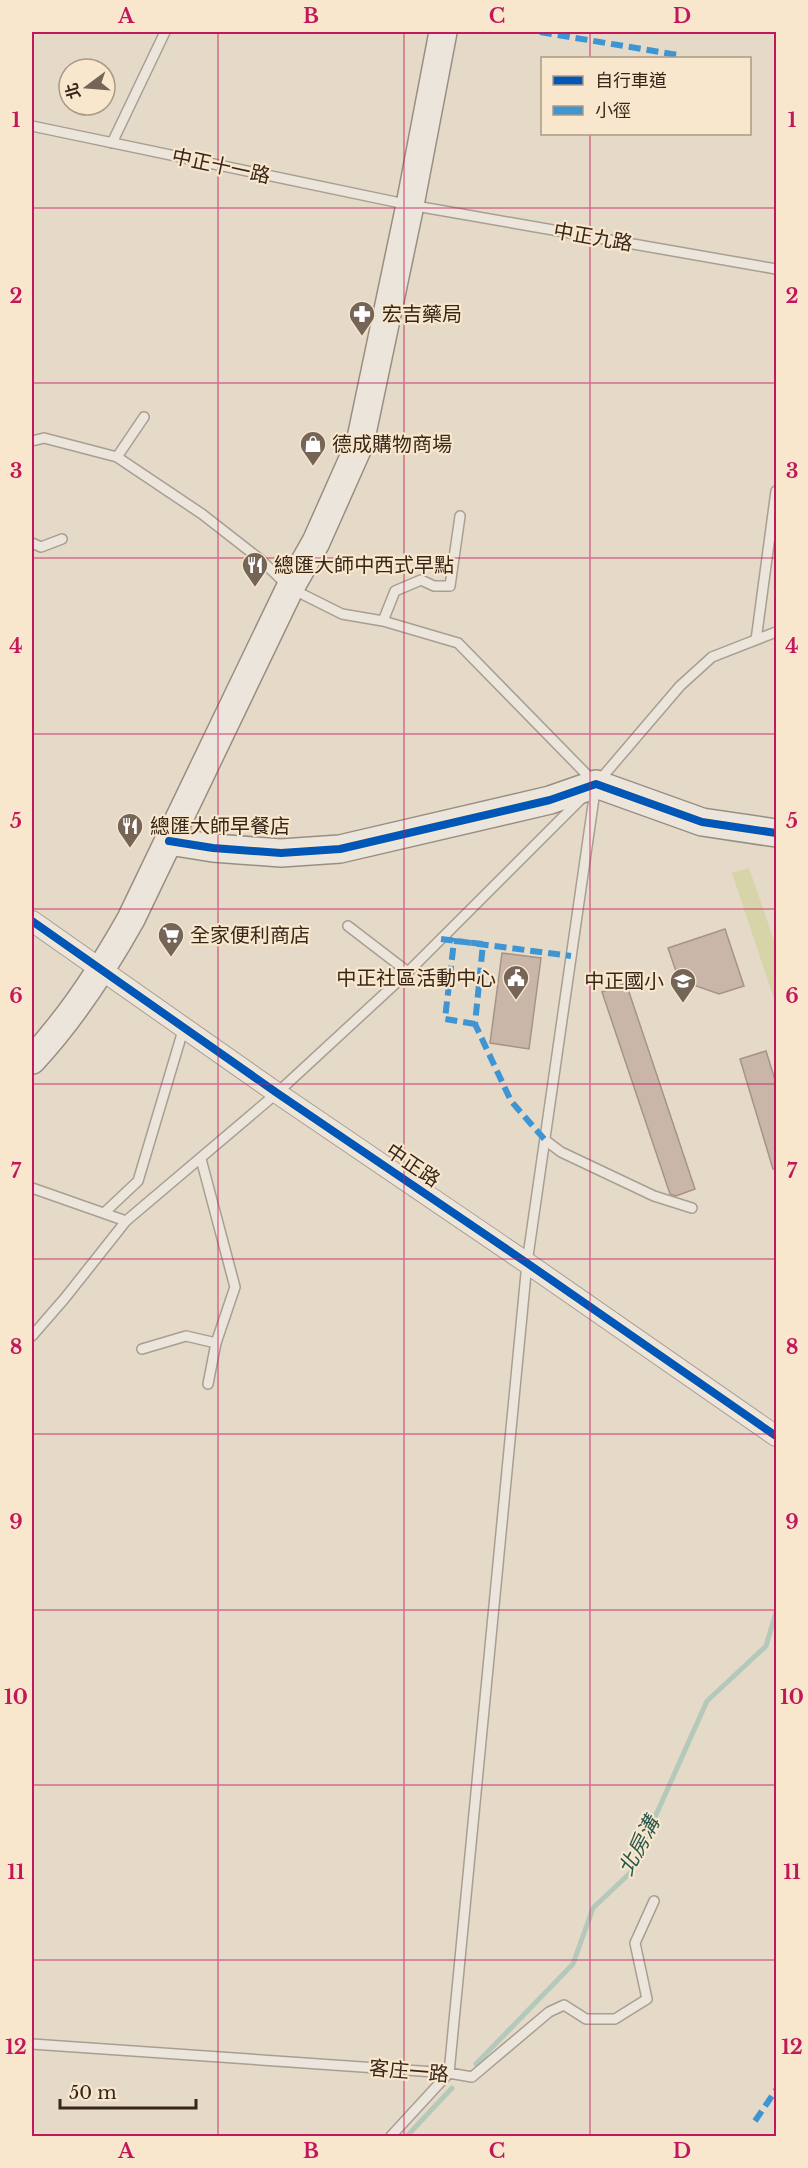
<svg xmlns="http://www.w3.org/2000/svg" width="808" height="2168" font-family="'Libre Baskerville','Noto Sans TC',serif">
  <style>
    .park { fill: #d8d4a9 }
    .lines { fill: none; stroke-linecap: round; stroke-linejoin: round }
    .stream { stroke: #b5c9bb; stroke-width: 5 }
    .building { fill: #c9b6a9; stroke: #a49488; stroke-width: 1.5 }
    .lane-casing { stroke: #a99e92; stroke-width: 12 }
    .street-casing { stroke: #a99e92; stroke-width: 22 }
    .secondary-casing { stroke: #998e82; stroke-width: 30 }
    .lane { stroke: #ece5db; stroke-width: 9 }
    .street { stroke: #ece5db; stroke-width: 20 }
    .secondary { stroke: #ece5db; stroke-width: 27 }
    .quiet { stroke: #3e95d4; stroke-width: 6; stroke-dasharray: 12 6; stroke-linecap: butt }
    .cycleway-casing { stroke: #f8e7cc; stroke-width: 11 }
    .cycleway { stroke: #0057b8; stroke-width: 8 }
    .grid { fill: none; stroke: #c2185b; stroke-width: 1.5; stroke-opacity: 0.55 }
    .labels { text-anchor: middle; stroke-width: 4.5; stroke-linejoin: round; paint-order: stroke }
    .street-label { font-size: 20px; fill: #38261a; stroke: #f8e7cc }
    .poi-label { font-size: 20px; fill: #38261a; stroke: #f8e7cc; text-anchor: start }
    .water-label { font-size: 21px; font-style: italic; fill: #285951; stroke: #f8e7cc }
    .neatline { fill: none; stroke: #c2185b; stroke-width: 2 }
    .grid-label { font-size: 20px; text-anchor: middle; font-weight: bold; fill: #c2185b }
  </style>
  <rect width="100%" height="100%" fill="#e5d9c8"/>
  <path class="park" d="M749 868 776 946V1005L732 873Z"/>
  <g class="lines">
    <path class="stream" d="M476 2064 573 1964 593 1908 630 1873 707 1701 766 1646 776 1612
      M407 2136 452 2088"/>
  </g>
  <path class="building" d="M725 929 744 986 719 994 679 980 668 948Z
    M502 953 541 958 529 1049 490 1043Z
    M626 983 695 1189 676 1196 670 1194 602 992Z
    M766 1051 777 1086V1168L773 1169 740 1059Z"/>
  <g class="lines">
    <g class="lane-casing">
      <path id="lane" d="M32 126 410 205 776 269
        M112 143 165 32
        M32 441 44 438 117 457 202 514 261 560 290 588 342 614 383 621 458 643 596 784 527 1263 449 2073 391 2136
        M117 457 144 417
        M32 543 41 547 62 539
        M383 621 395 591 421 580 434 586H450L460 516
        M756 640 776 491
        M598 782 680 686 712 657 776 632
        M348 926 408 972
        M545 1140 561 1152 654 1196 692 1208
        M201 1159 235 1287 216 1343 208 1384
        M32 1188 126 1221
        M104 1213 138 1181 184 1027
        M32 1336 65 1298 126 1221 277 1093 408 972 582 798
        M142 1349 186 1336 216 1343
        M32 2044 449 2073 472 2077 549 2012 564 2005 586 2019H615L647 1999 635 1943 654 1901"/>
    </g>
    <g class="street-casing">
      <path id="street" d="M32 921 277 1093 527 1263 776 1436"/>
    </g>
    <g class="secondary-casing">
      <path id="secondary" d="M169 841 213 848 281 853 340 849 550 800 596 784 702 822 776 833
        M32 1060C71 1018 103 969 131 919L290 588 316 542 360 443 410 205 443 32"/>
    </g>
    <use href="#lane" class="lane"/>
    <use href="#street" class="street"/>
    <use href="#secondary" class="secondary"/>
    <path class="quiet" d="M540 32 678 55
      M441 939 571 956
      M475 1024 445 1019 454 941 483 944 475 1024 511 1101 545 1140
      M755 2121 776 2090"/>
    <g class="cycleway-casing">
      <path id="cycleway" d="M169 841 213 848 281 853 340 849 550 800 596 784 702 822 776 833
        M32 921 277 1093 527 1263 776 1436"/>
    </g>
    <use href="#cycleway" class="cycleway"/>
  </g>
  <path class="grid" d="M218 32V2136M404 32V2136M590 32V58M590 134V2136M32 208H776M32 383H776M32 558H776M32 734H776M32 909H776M32 1084H776M32 1259H776M32 1434H776M32 1610H776M32 1785H776M32 1960H776"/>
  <defs>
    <g id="pharmacy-pin" transform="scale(1.35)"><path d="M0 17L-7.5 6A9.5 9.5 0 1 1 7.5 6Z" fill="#756557" stroke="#f8e7cc"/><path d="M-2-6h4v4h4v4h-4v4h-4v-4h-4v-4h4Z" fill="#fff"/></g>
    <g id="shop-pin" transform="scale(1.35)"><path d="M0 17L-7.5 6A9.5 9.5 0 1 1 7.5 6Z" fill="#756557" stroke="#f8e7cc"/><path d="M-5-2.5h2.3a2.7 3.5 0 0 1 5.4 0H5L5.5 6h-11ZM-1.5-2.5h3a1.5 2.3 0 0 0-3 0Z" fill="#fff"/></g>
    <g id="restaurant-pin" transform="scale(1.35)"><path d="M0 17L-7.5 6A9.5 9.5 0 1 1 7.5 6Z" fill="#756557" stroke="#f8e7cc"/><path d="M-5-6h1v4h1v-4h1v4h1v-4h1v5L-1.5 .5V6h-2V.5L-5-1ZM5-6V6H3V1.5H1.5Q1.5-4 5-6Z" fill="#fff"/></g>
    <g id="supermarket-pin" transform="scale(1.35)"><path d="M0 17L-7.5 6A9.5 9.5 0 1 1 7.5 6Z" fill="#756557" stroke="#f8e7cc"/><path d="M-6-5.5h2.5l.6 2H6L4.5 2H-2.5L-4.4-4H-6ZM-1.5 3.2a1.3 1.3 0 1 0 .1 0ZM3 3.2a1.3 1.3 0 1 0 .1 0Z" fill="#fff"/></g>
    <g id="civic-pin" transform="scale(1.35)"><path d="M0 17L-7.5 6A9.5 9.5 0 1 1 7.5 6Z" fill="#756557" stroke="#f8e7cc"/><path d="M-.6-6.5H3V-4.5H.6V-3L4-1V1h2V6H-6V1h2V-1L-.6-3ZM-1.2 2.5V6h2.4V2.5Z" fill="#fff"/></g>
    <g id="school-pin" transform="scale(1.35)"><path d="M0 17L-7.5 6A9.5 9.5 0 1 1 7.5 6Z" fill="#756557" stroke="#f8e7cc"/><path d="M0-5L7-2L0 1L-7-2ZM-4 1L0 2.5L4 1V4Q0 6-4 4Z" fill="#fff"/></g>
  </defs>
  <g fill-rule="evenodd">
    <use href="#pharmacy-pin" x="362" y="314"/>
    <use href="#shop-pin" x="313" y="444"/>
    <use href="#restaurant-pin" x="255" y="565"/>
    <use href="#restaurant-pin" x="130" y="826"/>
    <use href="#supermarket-pin" x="171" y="935"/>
    <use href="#civic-pin" x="516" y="978"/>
    <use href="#school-pin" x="683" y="981"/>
  </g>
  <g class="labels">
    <g class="street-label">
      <text transform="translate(221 166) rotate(12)" y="7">中正十一路</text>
      <text transform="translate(593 237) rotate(10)" y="7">中正九路</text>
      <text transform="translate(413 1165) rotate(34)" y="7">中正路</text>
      <text transform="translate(409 2071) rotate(5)" y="7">客庄一路</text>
    </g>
    <g class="poi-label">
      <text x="382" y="321">宏吉藥局</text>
      <text x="332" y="451">德成購物商場</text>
      <text x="274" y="572">總匯大師中西式早點</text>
      <text x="150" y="833">總匯大師早餐店</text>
      <text x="190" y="942">全家便利商店</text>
      <text x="496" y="985" text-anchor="end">中正社區活動中心</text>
      <text x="664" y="988" text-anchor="end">中正國小</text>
    </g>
    <g class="water-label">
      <text transform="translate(639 1846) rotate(-62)" y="7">北房溝</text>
    </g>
  </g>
  <rect width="808" height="2168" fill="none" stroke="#f8e7cc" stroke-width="66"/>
  <rect x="541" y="57" width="210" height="78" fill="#f8e7cc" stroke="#ab9a85" stroke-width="1.5"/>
  <rect x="553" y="76" width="30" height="9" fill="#0057b8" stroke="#ab9a85" stroke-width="1.5"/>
  <text x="595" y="87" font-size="18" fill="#38261a">自行車道</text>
  <rect x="553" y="106" width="30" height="9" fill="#3e95d4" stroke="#ab9a85" stroke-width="1.5"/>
  <text x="595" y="117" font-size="18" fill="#38261a">小徑</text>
  <g transform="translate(87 87) rotate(254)"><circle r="28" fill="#f8e7cc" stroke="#ab9a85" stroke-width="1.5"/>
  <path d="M0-4.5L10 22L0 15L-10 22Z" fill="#756557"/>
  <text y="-9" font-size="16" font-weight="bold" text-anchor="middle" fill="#38261a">北</text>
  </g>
  <path d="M60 2099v9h136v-9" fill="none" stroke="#38261a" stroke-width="3"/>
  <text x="69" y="2099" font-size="18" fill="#38261a" stroke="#f8e7cc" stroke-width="4.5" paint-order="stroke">50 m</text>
  <rect x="33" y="33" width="742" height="2102" class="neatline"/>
  <g class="grid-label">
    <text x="126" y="23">A</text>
    <text x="311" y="23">B</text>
    <text x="497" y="23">C</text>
    <text x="682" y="23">D</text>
    <text x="16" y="127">1</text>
    <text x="792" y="127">1</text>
    <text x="16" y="303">2</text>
    <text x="792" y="303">2</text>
    <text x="16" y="478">3</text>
    <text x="792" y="478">3</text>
    <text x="16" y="653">4</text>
    <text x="792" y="653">4</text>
    <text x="16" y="828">5</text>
    <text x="792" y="828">5</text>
    <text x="16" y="1003">6</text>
    <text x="792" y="1003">6</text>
    <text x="16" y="1178">7</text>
    <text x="792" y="1178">7</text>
    <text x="16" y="1354">8</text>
    <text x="792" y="1354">8</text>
    <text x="16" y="1529">9</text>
    <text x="792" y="1529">9</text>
    <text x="16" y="1704">10</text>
    <text x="792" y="1704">10</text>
    <text x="16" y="1879">11</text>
    <text x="792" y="1879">11</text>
    <text x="16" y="2054">12</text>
    <text x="792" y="2054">12</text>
    <text x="126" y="2158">A</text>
    <text x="311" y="2158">B</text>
    <text x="497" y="2158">C</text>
    <text x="682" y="2158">D</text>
  </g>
</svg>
